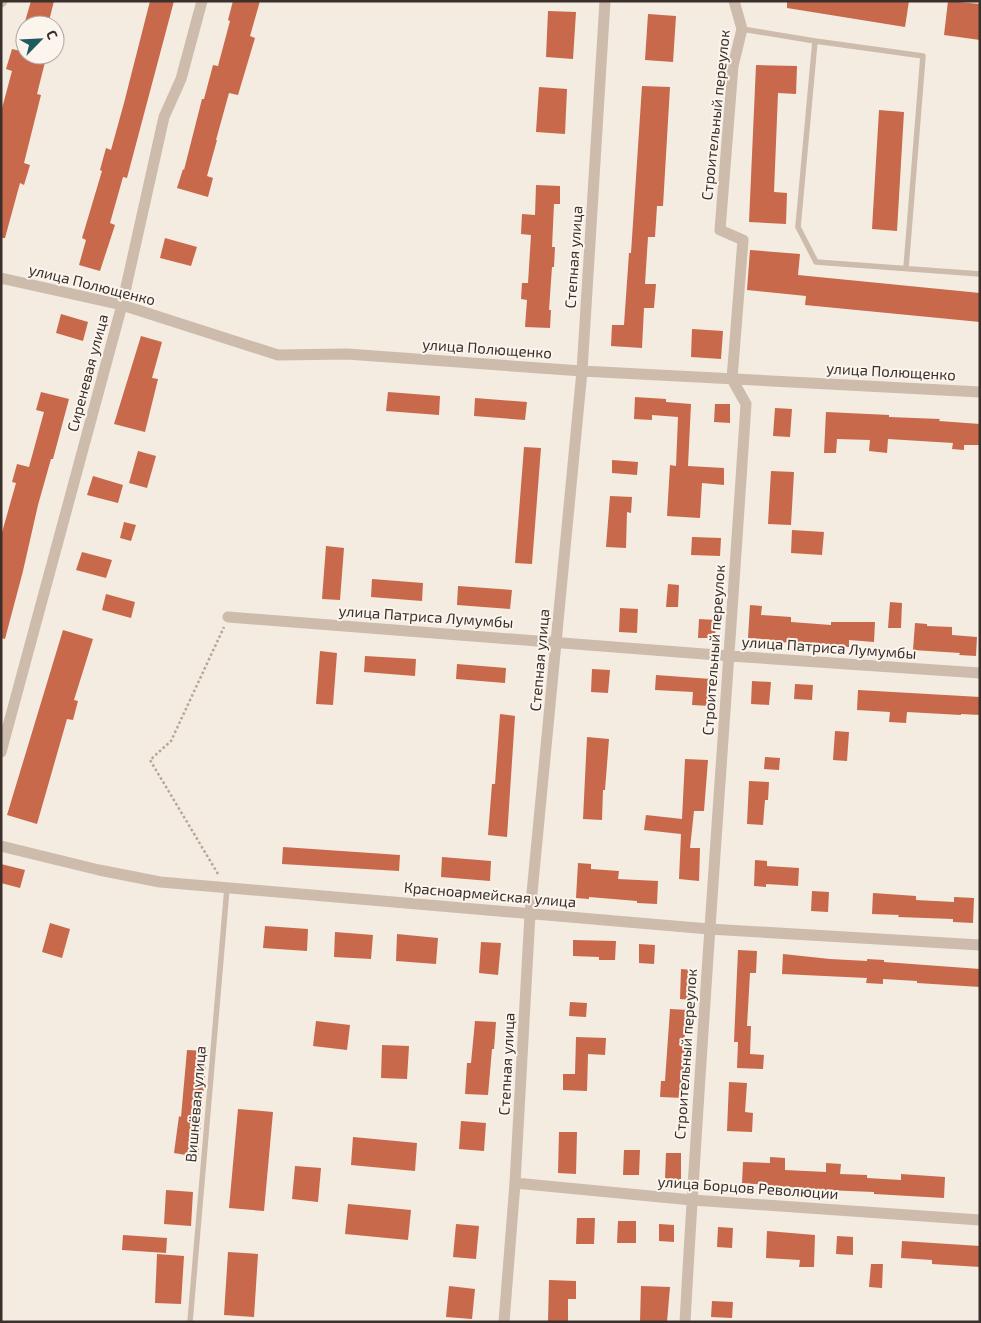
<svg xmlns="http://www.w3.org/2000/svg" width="981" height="1323" font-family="'Exo 2',sans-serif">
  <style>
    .building { fill: #c8694b }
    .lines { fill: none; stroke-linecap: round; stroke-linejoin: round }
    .path { stroke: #b9a596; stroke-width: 2.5; stroke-dasharray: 2.5 2.5; stroke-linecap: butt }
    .lane { stroke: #cdbbac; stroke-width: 5.5 }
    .street { stroke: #cdbbac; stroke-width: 11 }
    .labels { text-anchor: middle; stroke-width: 4; stroke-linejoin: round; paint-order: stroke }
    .street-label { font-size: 15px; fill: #3b302b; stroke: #fbf5ee }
  </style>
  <rect width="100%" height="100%" fill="#f4ebe1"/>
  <path class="building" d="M31 1H54L48 25H24Z
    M150 1H174L127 178 123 177 110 223 115 225 100 271 79 265 86 240 82 238 102 171 100 170 106 148 111 150 124 103Z
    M233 1H260L250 36 255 38 238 95 229 93 216 140H217L207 176 213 178 208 197 177 188 183 169 184 170 202 99H204L213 65 218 66 230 21 228 20Z
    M787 1H909L905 27 787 8Z
    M948 1 980 4V40L944 35Z
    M548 11 576 12 573 59 546 57Z
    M648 14 676 16 673 62 645 60Z
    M12 49 25 52V55H34L46 58 37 94 41 95 24 163 30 165 24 185 20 183 5 238H1V112L12 71 6 69Z
    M756 65 797 66 796 94 778 93 774 192 787 193 786 224 749 222Z
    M642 86 670 87 663 206H657L655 237H648L645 284H656L654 308H644L642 348 611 346 612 325H624L629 253H631Z
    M539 87 567 89 565 134 536 132Z
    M879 110 904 112 897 231 872 229Z
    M536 185 560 186V204H554L552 247H555L554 267H552L549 310H551L550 328 525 327 527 300 521 299 522 283H528L531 235 521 234 522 214 535 215Z
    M165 238 197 247 191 266 160 258Z
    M750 250 800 254 798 275 980 293V322L805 305 806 296 747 290Z
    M61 314 88 322 83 341 56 333Z
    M692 329 723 331 721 359 691 357Z
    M141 336 162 342 152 378 158 379 145 432 114 424Z
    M41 392 69 399 53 459H51L38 505 23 571 5 639 1 638V536L16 483 12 482 17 464 29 467 44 412 36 410Z
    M388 392 440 396 439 415 386 411Z
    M635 397 666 399V402L691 404 688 466 724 468V485L702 483 700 518 667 516 670 465 676 466 678 417 652 415V420L634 419Z
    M475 398 527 402 525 420 474 416Z
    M715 404H730V423L714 422Z
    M775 408 792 409 790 437 773 436Z
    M826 412 889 415V417L940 419 939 421 980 424V445H964V450L952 449 953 443 888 439 887 453 869 451 870 440 837 439 836 453H824Z
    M524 447 541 448 532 564 515 563Z
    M138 451 156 456 147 488 129 483Z
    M612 460 638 462 637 475 612 473Z
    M771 471 794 472 791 525 768 524Z
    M93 476 123 485 118 503 87 495Z
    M610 496 632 497 631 513 627 512 626 548 606 547Z
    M124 522 136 525 131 541 120 538Z
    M792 530 824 532 822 555 791 553Z
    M692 537 721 538 720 556 691 555Z
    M326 546 344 548 340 600 322 599Z
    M82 552 112 560 106 578 76 570Z
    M372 579 423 583 422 601 371 597Z
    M668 584 679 585 678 607H666Z
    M458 586 512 590 510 609 457 605Z
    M106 594 135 602 131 618 102 610Z
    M890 602 902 603 901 628H888Z
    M750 605 762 606 761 615 791 617V622L831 625V622H875L874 642 849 640V647L830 646V644L772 642V640L748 638Z
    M620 608 638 609 637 633 619 632Z
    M699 619 716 620 715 638H698Z
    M915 623 927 624V626L952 627V635L977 637 976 656 959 655 960 653 913 650Z
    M63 630 93 639 74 700 78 701 73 720 67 719 37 824 7 815Z
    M320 651 337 653 333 705 316 704Z
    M365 656 416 659 415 676 364 672Z
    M457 664 506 668 505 683 456 679Z
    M592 669 610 670 608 693 591 692Z
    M656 675 711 679 710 706 692 705 693 692 655 690Z
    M752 681 771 682 769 705 751 704Z
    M795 684 813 685 812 700 794 699Z
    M858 690 980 697V715L961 714V715L907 712 906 723 889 722 890 712 857 710Z
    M500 714 515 716 507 837 488 835 492 784H495Z
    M835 731 849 732 847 761 833 760Z
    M587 737 609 739 605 790H603L602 820 583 819Z
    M765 757 780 758 779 770 764 769Z
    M685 759 708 760 704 811H694L690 848H700L699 881 679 879 681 834 644 830 646 815 682 819Z
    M749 781 769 782 768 800H765L763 825 747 824Z
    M283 847 400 855 399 871 282 864Z
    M442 857 491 861 490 881 441 877Z
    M755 860 767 861V866L799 868 798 886 766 884V887L754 886Z
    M578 863 591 864V869L619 871 618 879 658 881 657 904 637 903V901L589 897V899L576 898Z
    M1 864 25 870 20 888 1 883Z
    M812 891 829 892 828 912 811 911Z
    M873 893 916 896V900L954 902V897L974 898 973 923 953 922V919L898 917 899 915 872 914Z
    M50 923 70 929 62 958 42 952Z
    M265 926 308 929 307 951 263 948Z
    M335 932 373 935 371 959 334 957Z
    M397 934 438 938 436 964 396 961Z
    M573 940 616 941 615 960H599V957L573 956Z
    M481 942 501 943 498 975 479 973Z
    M639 944 655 945 654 964 639 963Z
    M738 950 757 951 756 973H750L747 1026H751L750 1054 764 1055 763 1069 737 1068 738 1042H734Z
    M783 954 830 959 867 961V959L884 960V962L980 969V987L917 983V981L883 979V984L866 983 867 978 782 974Z
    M681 969 693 970 692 1000 680 999Z
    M570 1002 587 1003 586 1017 569 1016Z
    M670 1009 689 1010 688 1026H685L684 1098 660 1097 661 1081H665Z
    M316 1021 350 1025 347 1050 313 1046Z
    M475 1021 496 1022 494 1049H492L488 1095 465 1094 467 1063H471Z
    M576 1037 606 1038 605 1055 588 1054 587 1091 563 1090V1074H575Z
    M382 1045 409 1046 407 1079 381 1078Z
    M187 1050 207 1051 198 1157 174 1153 179 1116 181 1117Z
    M729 1082 747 1083 745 1112 753 1113 752 1132 727 1131Z
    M238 1109 273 1112 264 1211 229 1208Z
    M461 1121 486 1123 484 1151 459 1149Z
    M559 1132H577L576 1174 558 1173Z
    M353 1137 417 1143 415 1171 351 1165Z
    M624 1150H640L639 1175H623Z
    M666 1153H681V1180L665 1179Z
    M770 1157 785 1158V1170L826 1172V1163L841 1164 840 1174 867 1175V1178L901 1180V1174L945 1177 944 1198 874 1194V1192L825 1190 742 1183 743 1162 770 1163Z
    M295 1166 321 1168 318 1202 292 1199Z
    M166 1190 193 1192 191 1226 164 1224Z
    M348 1204 411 1210 408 1240 345 1234Z
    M577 1218H595L594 1244H576Z
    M618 1221H636V1243H617Z
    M456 1224 479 1226 476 1259 453 1257Z
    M659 1224 674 1225V1242L659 1241Z
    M718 1227 733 1228 732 1248 717 1247Z
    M767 1231 815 1235 814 1267H799L800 1260 766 1258Z
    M123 1235 167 1238 166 1253 122 1250Z
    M837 1236 853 1237V1255L836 1254Z
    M902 1241 980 1246V1267L932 1264V1260L901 1258Z
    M228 1252 258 1254 254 1317 224 1315Z
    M157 1254 184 1256 181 1304 155 1303Z
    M871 1264H883L882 1288 869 1287Z
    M549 1280 576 1281V1299H568V1322H548Z
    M449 1286 475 1289 472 1319 446 1317Z
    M641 1286 670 1287 667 1322H640Z
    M712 1301 733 1302 732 1318 711 1317Z"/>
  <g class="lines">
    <path class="path" d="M218 874 150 760 171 741 224 627"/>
    <path class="lane" d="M742 29 815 41
      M906 268 923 56 815 41 798 227 816 262 980 274
      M190 1322 227 888"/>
    <path class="street" d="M1 2 2 1
      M1 278 122 305 278 355 347 354 582 371 980 392
      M228 617 730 656 980 673
      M1 752 122 305 164 117 181 79 202 1
      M1 846 99 870 160 882 709 929 980 945
      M515 1183 692 1200 980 1220
      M504 1322 515 1183 530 914 582 371 605 1
      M685 1322C702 1016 726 710 746 404L732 379 743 240 720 230 733 66 742 29 734 1"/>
  </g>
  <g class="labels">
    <g class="street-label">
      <text transform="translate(716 115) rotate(-84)" y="5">Строительный переулок</text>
      <text transform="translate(574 257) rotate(-86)" y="5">Степная улица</text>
      <text transform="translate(92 285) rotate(14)" y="5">улица Полющенко</text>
      <text transform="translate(487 349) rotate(4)" y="5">улица Полющенко</text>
      <text transform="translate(891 372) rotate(3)" y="5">улица Полющенко</text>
      <text transform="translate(88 373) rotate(-75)" y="5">Сиреневая улица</text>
      <text transform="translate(426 617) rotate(4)" y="5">улица Патриса Лумумбы</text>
      <text transform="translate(829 648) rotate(4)" y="5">улица Патриса Лумумбы</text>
      <text transform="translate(714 650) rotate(-86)" y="5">Строительный переулок</text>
      <text transform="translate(540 660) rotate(-85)" y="5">Степная улица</text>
      <text transform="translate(490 895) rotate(5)" y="5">Красноармейская улица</text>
      <text transform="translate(686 1054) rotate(-86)" y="5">Строительный переулок</text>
      <text transform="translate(507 1064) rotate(-87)" y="5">Степная улица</text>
      <text transform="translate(196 1104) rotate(-85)" y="5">Вишнёвая улица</text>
      <text transform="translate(748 1188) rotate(4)" y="5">улица Борцов Революции</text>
    </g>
  </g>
  <rect width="981" height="1323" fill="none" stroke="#3b302b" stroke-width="5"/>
  <g transform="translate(40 40) rotate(66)"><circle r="24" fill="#fbf5ee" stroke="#aea6a0"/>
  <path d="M0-4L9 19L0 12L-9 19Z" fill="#1f5a5e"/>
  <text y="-8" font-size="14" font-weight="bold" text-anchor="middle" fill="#3b302b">С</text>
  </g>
</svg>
